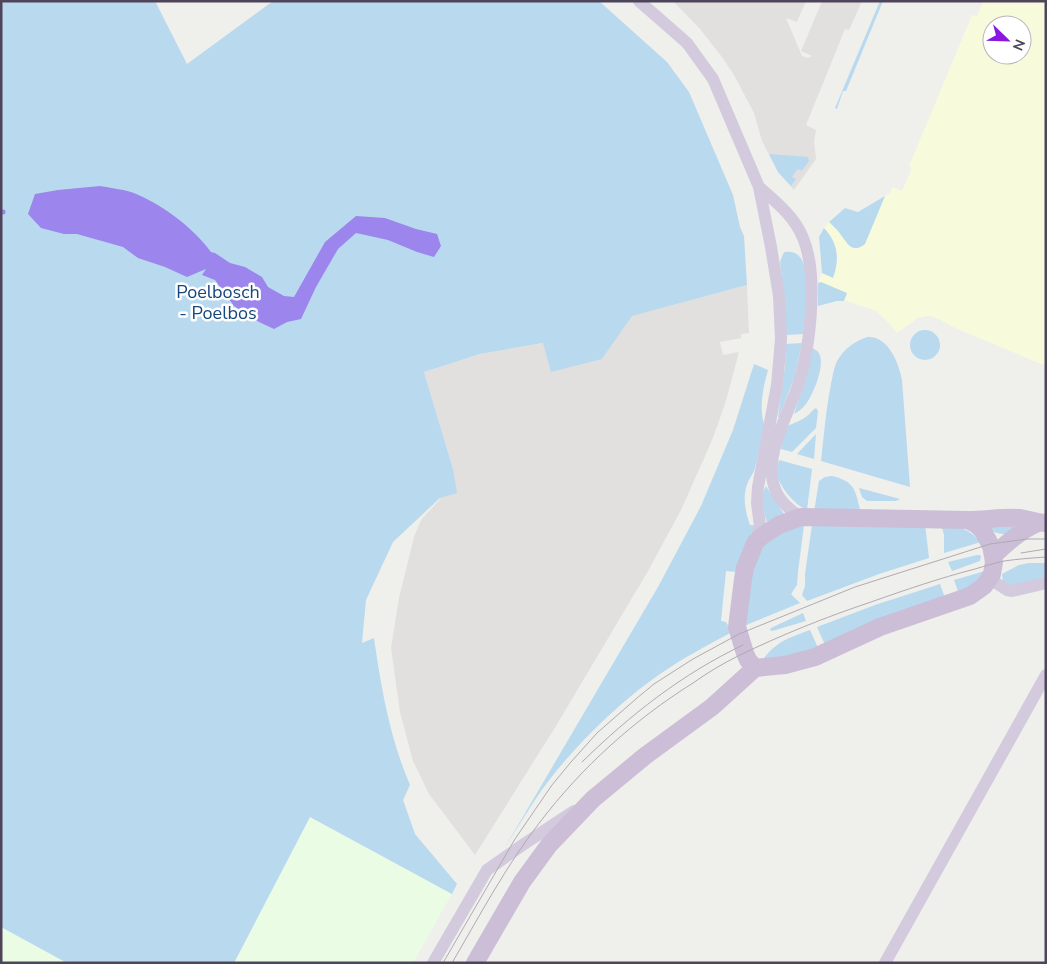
<svg xmlns="http://www.w3.org/2000/svg" width="1047" height="964" font-family="'Nunito Sans',sans-serif">
  <style>
    .commercial { fill: #eafce4 }
    .education { fill: #e1e0de }
    .medical { fill: #f7fbdb; fill-rule: evenodd }
    .green { fill: #b9d9ef }
    .water { fill: #9c85ed }
    .lines { fill: none; stroke-linecap: round; stroke-linejoin: round }
    .stream { stroke: #9c85ed; stroke-width: 5 }
    .street { stroke: #d3cadd; stroke-width: 12 }
    .secondary { stroke: #cbbed6; stroke-width: 18 }
    .tram { stroke: #b0aab3; stroke-width: 1 }
    .labels { text-anchor: middle; stroke-width: 5; stroke-linejoin: round; paint-order: stroke }
    .park-label { font-size: 18px; fill: #15467c; stroke: #fff }
  </style>
  <rect width="100%" height="100%" fill="#efefec"/>
  <path class="commercial" d="M310 817 452 894 413 963H234Z
    M1 927 67 963H1Z"/>
  <path class="education" d="M673 1H806L797 22 786 18 802 56 808 58 812 56 801 51 822 1H862L849 30 845 29 806 125 816 130 814 142 816 159 794 190 778 172 762 141 754 113 734 75 722 57 700 29Z
    M747 285 749 333 741 334V338L720 342 723 355 739 352 727 397 718 424 710 445 681 510 648 571 556 726 475 855 429 794 413 761 400 712 391 648 399 598 414 537 421 520 441 498 453 469 424 372 480 354 543 343 602 359 631 316Z"/>
  <path class="medical" d="M983 1H1046V366L955 328 939 319 929 316 918 318 897 333 887 321 876 311 858 305 847 301H837L818 306V283L822 273 819 237 824 228 829 222 845 208 858 212 890 193 893 187 902 191 912 168 909 166 972 15 977 16ZM992 25H1022V55H992Z"/>
  <path class="green" d="M1 1H155L187 64 273 1H599L667 62 689 92 733 195 740 227 744 236 747 285 632 316 602 359 551 372 543 343 480 354 424 372 453 469 457 493 440 498 393 542 366 600 362 643 374 638C381 687 390 739 410 785L403 800 415 834 457 884 452 894 310 817 234 963H67L1 927Z
    M880 1H883L846 91H843L837 109 835 108Z
    M769 154 808 157 809 161 802 171 798 169 792 177 796 179 791 186 778 172Z
    M885 196 865 244C852 254 848 244 841 235 838 230 833 226 829 222L845 208 858 212Z
    M824 228C838 243 840 259 833 278L822 273 819 237Z
    M785 252C792 251 798 253 802 260 810 275 805 317 803 334L786 335 783 288 780 262 783 254Z
    M821 282 847 293 844 301H837L818 306V283Z
    M910 345a15 15 0 1 1 30 0a15 15 0 1 1-30 0Z
    M867 337C888 335 899 363 902 380L910 487 821 461C824 435 826 409 831 384 833 375 834 365 839 358 845 348 856 341 867 337Z
    M802 343 795 376 779 417H778L785 366 786 344Z
    M812 348C814 349 817 350 818 352 827 362 813 395 806 404 803 408 799 411 794 414L806 379Z
    M754 364 768 370C763 387 759 407 764 424 761 439 759 453 755 468 754 473 750 477 748 482 742 496 745 511 750 525H754L753 531 746 544 738 572 726 571 721 621 726 622 732 632C708 645 683 658 660 674 617 704 572 748 541 791 528 810 516 830 504 849L658 587 701 506 733 430Z
    M816 408 818 411 816 428 792 452 781 449 783 435 787 426C794 423 801 421 807 416 810 414 812 410 816 408Z
    M816 434 814 459 797 454Z
    M779 460 812 469 807 510C796 506 777 485 777 472 777 468 778 464 779 460Z
    M832 476C857 482 855 492 861 513L814 512 819 481 825 477Z
    M766 486 784 514 767 522C763 512 760 496 766 486Z
    M859 488 900 499 896 501H867L862 497Z
    M925 524 929 558 879 574 807 601 802 595 805 586V574L812 525Z
    M941 524C960 528 967 527 981 542L944 553V535Z
    M804 525 798 572 797 585 791 594 800 603 744 626 746 596 758 554 766 544 777 535 798 526Z
    M987 525H1016L1005 534C997 534 992 532 987 525Z
    M977 555H980L981 557 980 561 952 571 948 562Z
    M1029 563H1046V578L1013 586 1003 582 1002 574 1019 565Z
    M985 571 983 579 959 594 954 580Z
    M940 584 945 598 826 647 817 627 875 605Z
    M803 613 806 621 772 631 770 630 771 628Z
    M810 630 819 650 770 660 764 658C777 641 791 637 810 630Z"/>
  <path class="water" d="M100 186C110 188 121 189 131 192 159 202 194 228 211 252L215 253 230 263 245 267 262 277 268 287 284 296 294 297 325 242 356 216 385 218 416 229 437 234 441 246 434 257 417 252 388 240 356 233 338 249 316 287 301 319 287 322 274 329 259 322 234 306 215 280 202 275 206 269 187 277 165 267 138 258 123 247 77 234H64L41 228 28 214 35 194 58 190Z"/>
  <g class="lines">
    <path class="stream" d="M1 212H3"/>
    <path class="street" d="M639 1 687 43 713 79 759 187 771 247 779 296 781 339 777 385 758 487 757 503 760 526 755 543
      M759 187C776 202 795 217 803 238 819 276 810 353 796 391 786 417 766 455 773 482 776 498 788 509 801 517
      M990 579 1007 590 1012 591 1046 583
      M433 963 487 870 524 844 574 811
      M885 963 1046 675"/>
    <path class="secondary" d="M993 556C1007 543 1021 530 1038 523
      M755 668 748 660 745 653 737 627 743 579 745 568 755 543 762 536 779 525 801 517 968 520C985 520 1001 517 1019 518 1028 519 1036 523 1046 523
      M475 963 522 882 549 845 593 799 645 756 712 707 755 668 785 665 815 657 880 627 970 596 984 586 992 574 994 562 993 556 991 546 983 531 977 525 968 520"/>
    <path class="tram" d="M1021 553 1046 549
      M582 762C630 715 682 674 743 645
      M443 963 515 839 552 785 571 762 597 733 637 698 654 684 693 659 739 634 855 587 990 544 1027 539H1046
      M452 963C480 915 506 866 540 822 582 767 634 720 693 683 707 673 722 664 738 656 781 635 826 617 871 602 905 590 940 578 975 569 985 566 995 563 1004 561 1018 559 1032 558 1046 557"/>
  </g>
  <g class="labels">
    <g class="park-label">
      <text x="218" y="298">Poelbosch<tspan x="218" dy="21">- Poelbos</tspan></text>
    </g>
  </g>
  <rect width="1047" height="964" fill="none" stroke="#4f455a" stroke-width="5"/>
  <g transform="translate(1007 40) rotate(113)"><circle r="24" fill="#ffffff" stroke="#b9b5bd"/>
  <path d="M0-4L9 19L0 12L-9 19Z" fill="#8b16df"/>
  <text y="-8" font-size="14" font-weight="bold" text-anchor="middle" fill="#4f455a">N</text>
  </g>
</svg>
